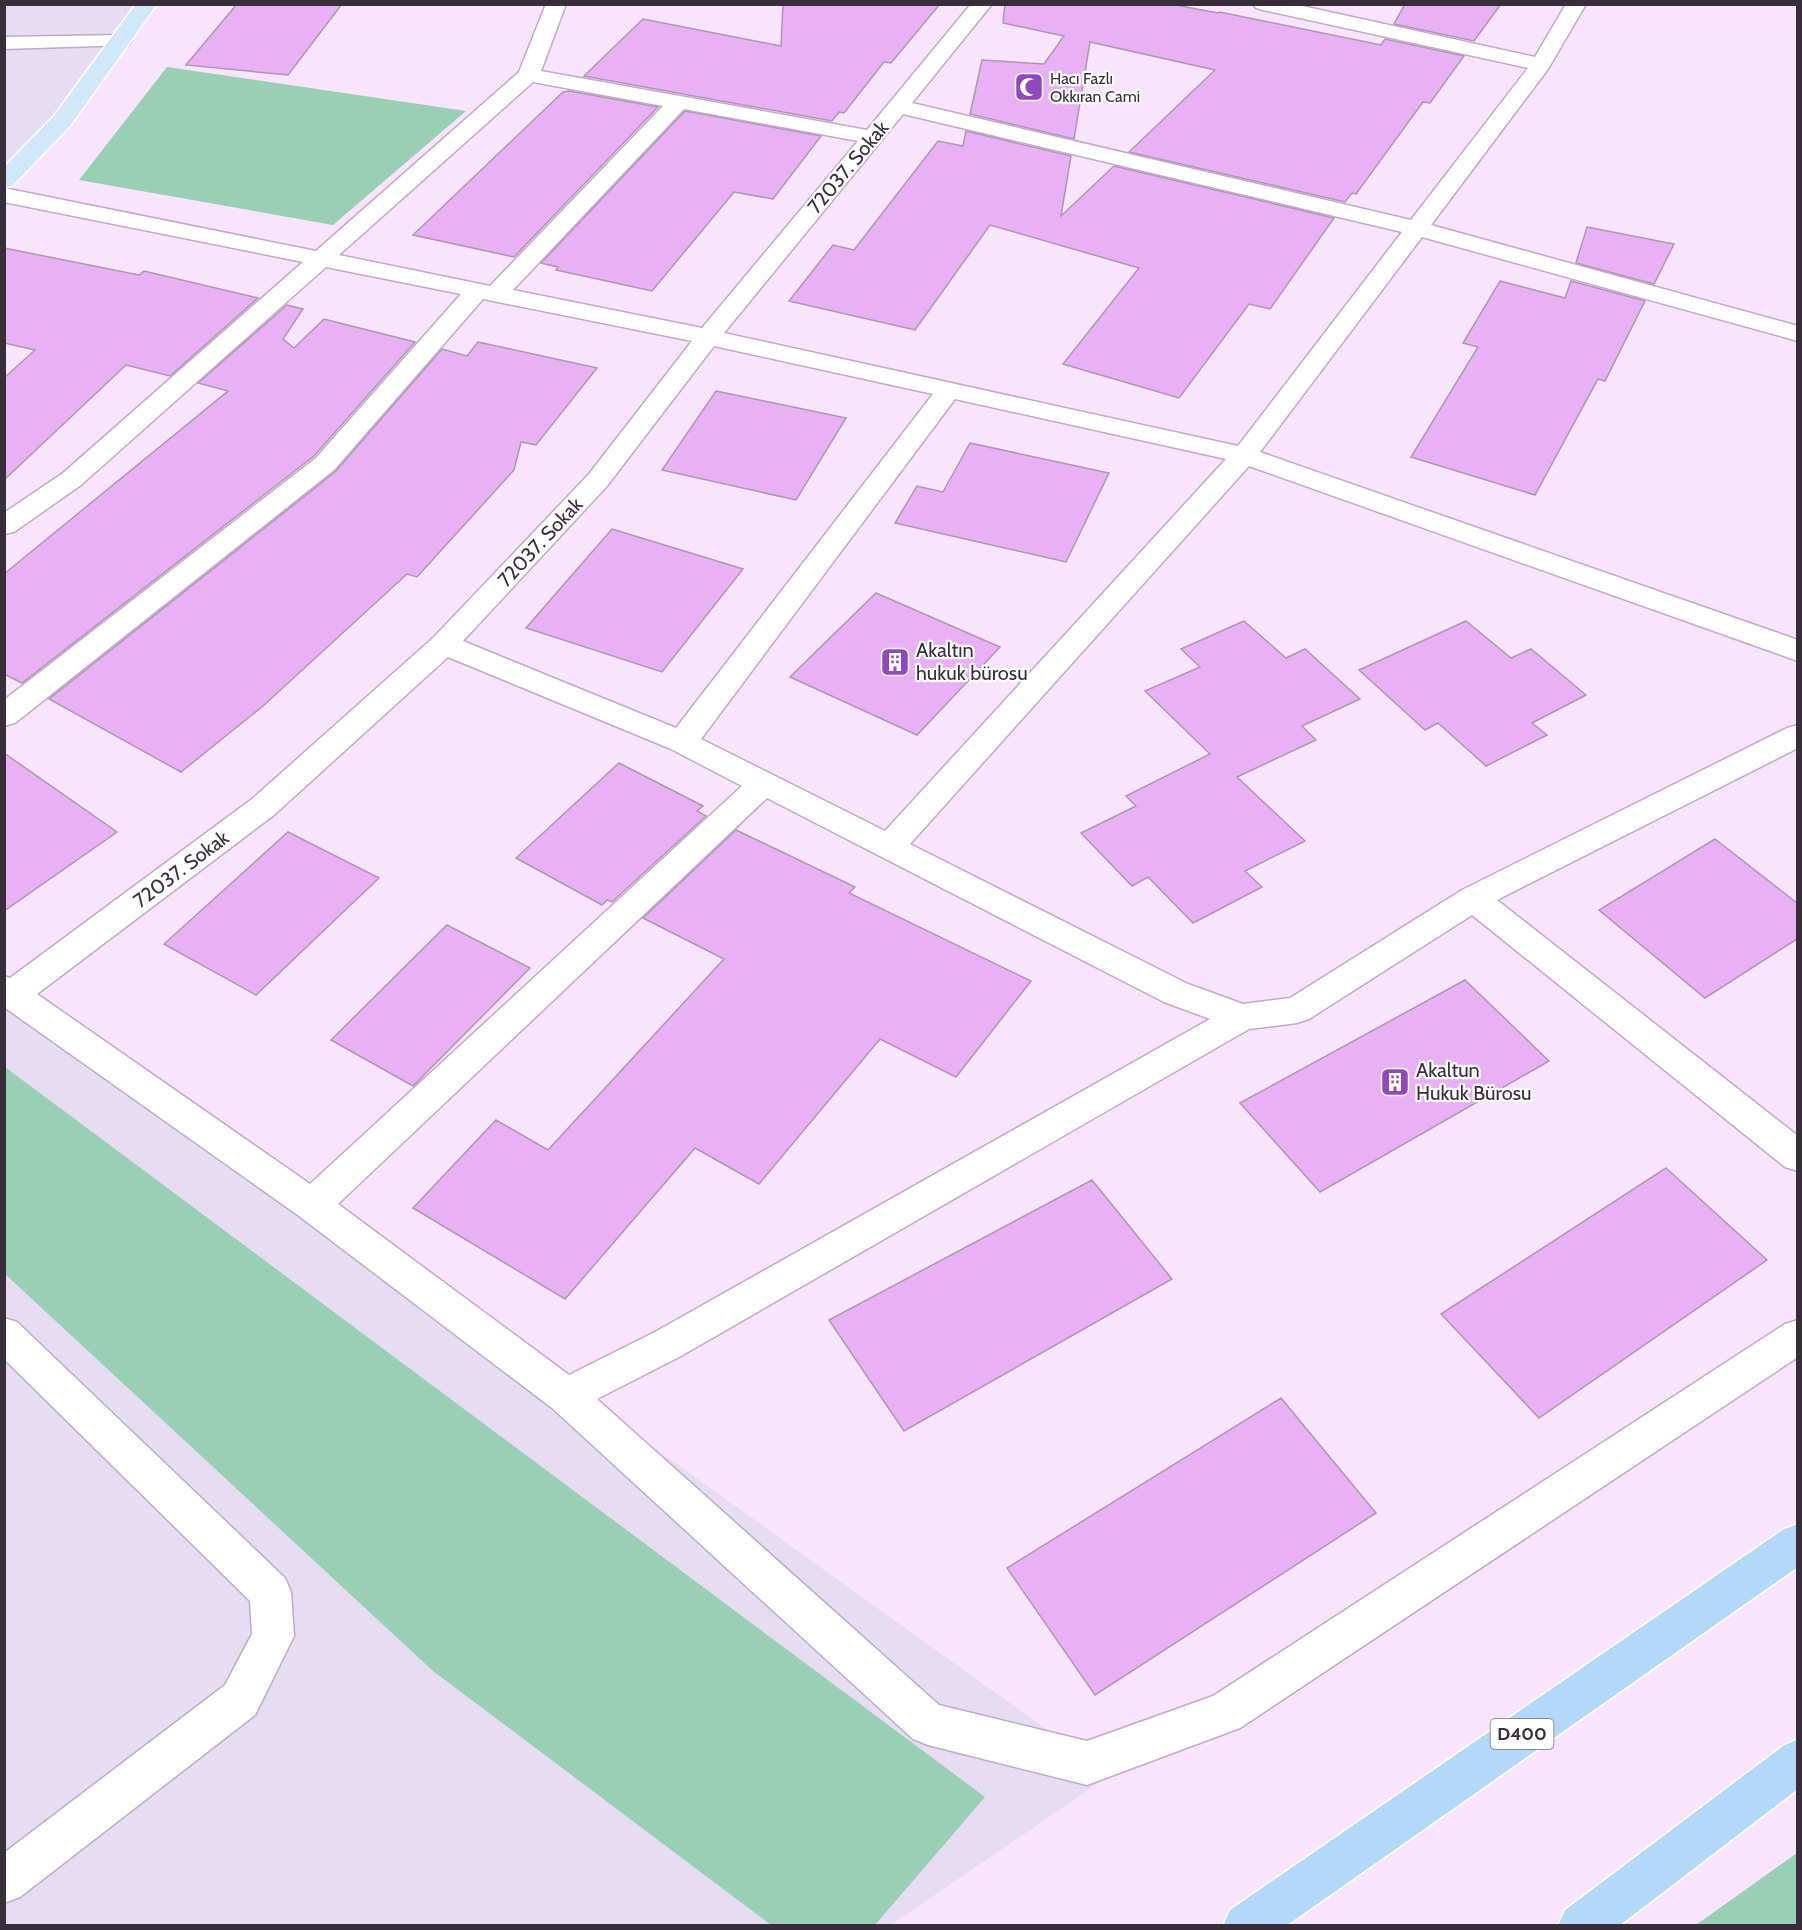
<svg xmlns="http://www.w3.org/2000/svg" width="1802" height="1930" font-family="Cabin,sans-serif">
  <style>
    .commercial { fill: #e7ddf2 }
    .green { fill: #98cfb5 }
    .building { fill: #e9b1f5; stroke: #ae96b3; stroke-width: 1.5 }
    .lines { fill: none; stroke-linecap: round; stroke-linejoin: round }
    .minor-casing { stroke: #c2a9c7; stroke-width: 3 }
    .major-casing { stroke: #fff; stroke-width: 3 }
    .highway-casing { stroke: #fff; stroke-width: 3 }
    .minor { fill: #fff; fill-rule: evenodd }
    .major { fill: #d1e8fb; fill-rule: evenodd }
    .highway { fill: #b3d8f9; fill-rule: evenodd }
    .labels { text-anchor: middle; stroke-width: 4.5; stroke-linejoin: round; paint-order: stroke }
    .far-poi-label { font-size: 16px; fill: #382e3a; stroke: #fff; text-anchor: start }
    .shield { fill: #fff; stroke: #746d75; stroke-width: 1.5 }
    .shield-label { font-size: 18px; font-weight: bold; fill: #382e3a }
    .street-label { font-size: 20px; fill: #382e3a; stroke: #fff }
    .poi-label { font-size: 20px; fill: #382e3a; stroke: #fff; text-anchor: start }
  </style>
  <rect width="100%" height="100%" fill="#f8e4fd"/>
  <path class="commercial" d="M5 5H141L33 155 5 173Z
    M4 981 1110 1775 891 1925H5Z"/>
  <path class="green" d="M167 67 466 111 333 225 79 180Z
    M4 1067H5L985 1797 875 1925H771L433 1671 5 1274Z
    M1797 1853V1925H1696Z"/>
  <path class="building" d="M237 4H342L288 75 186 65Z
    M783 4H940L891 63 884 62 844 113 839 112 832 121 584 76 643 19 781 46Z
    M1005 4H1170L1218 13 1220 12 1381 45 1385 39 1464 56 1430 103 1423 102 1356 194 1352 193 1345 202 1129 152 1215 70 1090 42 1074 139 970 114 982 60 1044 64 1064 36 1003 23Z
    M1405 4H1501L1474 41 1394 24Z
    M569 91 658 107 514 257 413 235 563 92Z
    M685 111 821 136 773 199 734 192 652 291 556 270 558 267 541 263Z
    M966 131 1071 156 1061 216 1114 166 1334 218 1270 309 1249 304 1179 398 1063 364 1139 268 990 225 915 330 789 301 833 245 854 250 938 141 963 146Z
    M1587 227 1674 244 1654 284 1576 263Z
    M4 248 139 275 144 271 258 298 170 376 126 365 4 480V378L35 350 4 343Z
    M1500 281 1565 298 1571 281 1645 301 1605 381 1598 379 1535 495 1411 457 1478 347 1463 343Z
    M287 305 303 309 283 339 294 348 324 319 415 342 314 456 22 683 4 674V574L228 391 198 383Z
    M478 342 597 368 536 445 521 442 514 470 417 577 407 574 263 706 181 772 49 699 335 472 442 349 467 356Z
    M716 391 846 418 796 500 662 470Z
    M970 443 1109 473 1066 562 895 523 917 486 943 492Z
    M612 529 743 569 662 672 526 628Z
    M876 593 1000 647 917 735 790 677Z
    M1244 621 1286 658 1305 649 1360 699 1302 726 1316 740 1237 777 1305 841 1245 871 1262 887 1193 923 1148 877 1132 886 1081 833 1136 806 1126 796 1210 754 1145 691 1200 667 1181 649Z
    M1466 621 1511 658 1531 649 1586 695 1532 723 1547 735 1486 766 1438 723 1425 730 1359 670Z
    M4 753 117 832 4 911Z
    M619 763 703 806 697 811 706 816 612 902 607 900 602 905 516 858Z
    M736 830 855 887 849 893 1031 981 956 1077 880 1039 759 1184 695 1148 565 1299 413 1208 496 1120 548 1150 724 959 643 918Z
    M288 832 379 878 256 995 164 944Z
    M1715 839 1797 903V939L1705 998 1599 910Z
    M447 925 530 968 413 1086 331 1040Z
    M1465 980 1549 1061 1320 1192 1240 1103Z
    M1666 1168 1767 1260 1539 1418 1441 1314Z
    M1092 1180 1172 1279 904 1431 829 1320Z
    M1281 1398 1376 1513 1095 1695 1007 1568Z"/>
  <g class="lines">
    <g class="minor-casing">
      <path id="minor" d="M546 4H566L541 71 867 130 971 4H992L912 103 1411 220 1528 68 1263 10 1256 8 1253 4H1293L1535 57 1566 4H1586L1548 69 1431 225 1798 326V341L1422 237 1260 452 1798 640V661L1249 466 910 844 1188 984 1243 1004 1290 998 1462 890 1787 728 1798 725V748L1497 900 1798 1136V1171L1785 1167 1472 915 1309 1019 1297 1023 1249 1029 681 1356 597 1399 939 1705 1087 1741 1213 1696 1785 1324 1798 1320V1357L1240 1728 1087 1785 928 1745 913 1739 552 1408 299 1216 4 1007V976L10 978 252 799 434 637 589 474 692 341 483 299 334 470 15 723 4 726V700L316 458 461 294 326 267 81 485 14 532 4 534V513L63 473 303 262 4 202V188L316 251 519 72ZM533 82 663 106 490 286 339 255ZM684 109 858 141 702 328 513 290ZM903 114 1402 232 1238 446 724 333ZM714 346 933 394 676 728 463 641 607 486ZM955 399 1226 459 885 831 701 739ZM448 657 671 749 742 786 310 1184 37 994 274 815ZM767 798 1164 1002 1210 1019 655 1332 569 1375 338 1204Z
        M121 35 128 37 131 41 128 45 4 49V37Z
        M4 1318 17 1322 285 1578 291 1592 294 1636 255 1715 20 1897 4 1903V1853L225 1685 252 1634 250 1601 4 1359Z"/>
    </g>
    <g class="major-casing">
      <path id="major" d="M136 4H157L70 126 12 186 4 188V167L54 116Z"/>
    </g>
    <g class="highway-casing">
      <path id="highway" d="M1798 1524V1567L1286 1926H1223L1230 1910 1784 1529Z
        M1798 1739V1789L1619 1926H1558L1565 1910 1783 1746Z"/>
    </g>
    <use href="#minor" class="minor"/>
    <use href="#major" class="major"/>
    <use href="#highway" class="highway"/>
  </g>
  <defs>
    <g id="mosque-square" transform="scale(1.5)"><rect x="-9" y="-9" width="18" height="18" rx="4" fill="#9148ba" stroke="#fff"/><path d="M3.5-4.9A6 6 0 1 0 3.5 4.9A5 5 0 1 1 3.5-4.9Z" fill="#fff"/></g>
    <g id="building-square" transform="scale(1.5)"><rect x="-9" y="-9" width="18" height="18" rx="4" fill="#9148ba" stroke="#fff"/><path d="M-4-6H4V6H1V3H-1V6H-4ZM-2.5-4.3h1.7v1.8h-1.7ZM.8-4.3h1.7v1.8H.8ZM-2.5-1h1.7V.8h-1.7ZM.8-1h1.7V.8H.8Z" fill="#fff"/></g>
  </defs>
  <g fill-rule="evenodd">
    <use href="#mosque-square" x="1029" y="87"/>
    <use href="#building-square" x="895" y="662"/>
    <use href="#building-square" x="1395" y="1082"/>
  </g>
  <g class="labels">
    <g class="far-poi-label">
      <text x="1050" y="84">Hacı Fazlı<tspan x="1050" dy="18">Okkıran Cami</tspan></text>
    </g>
    <rect class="shield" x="1490.5" y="1719" width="63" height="30" rx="4.5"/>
    <g class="shield-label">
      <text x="1522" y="1740">D400</text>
    </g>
    <g class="street-label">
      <text transform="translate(848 167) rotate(-50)" y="7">72037. Sokak</text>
      <text transform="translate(540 542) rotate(-47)" y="7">72037. Sokak</text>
      <text transform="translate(181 869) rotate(-37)" y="7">72037. Sokak</text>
    </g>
    <g class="poi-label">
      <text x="916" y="657">Akaltın<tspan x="916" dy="23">hukuk bürosu</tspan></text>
      <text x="1416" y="1077">Akaltun<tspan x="1416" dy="23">Hukuk Bürosu</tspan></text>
    </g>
  </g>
  <rect width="1802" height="1930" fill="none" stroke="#382e3a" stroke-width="12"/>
</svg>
